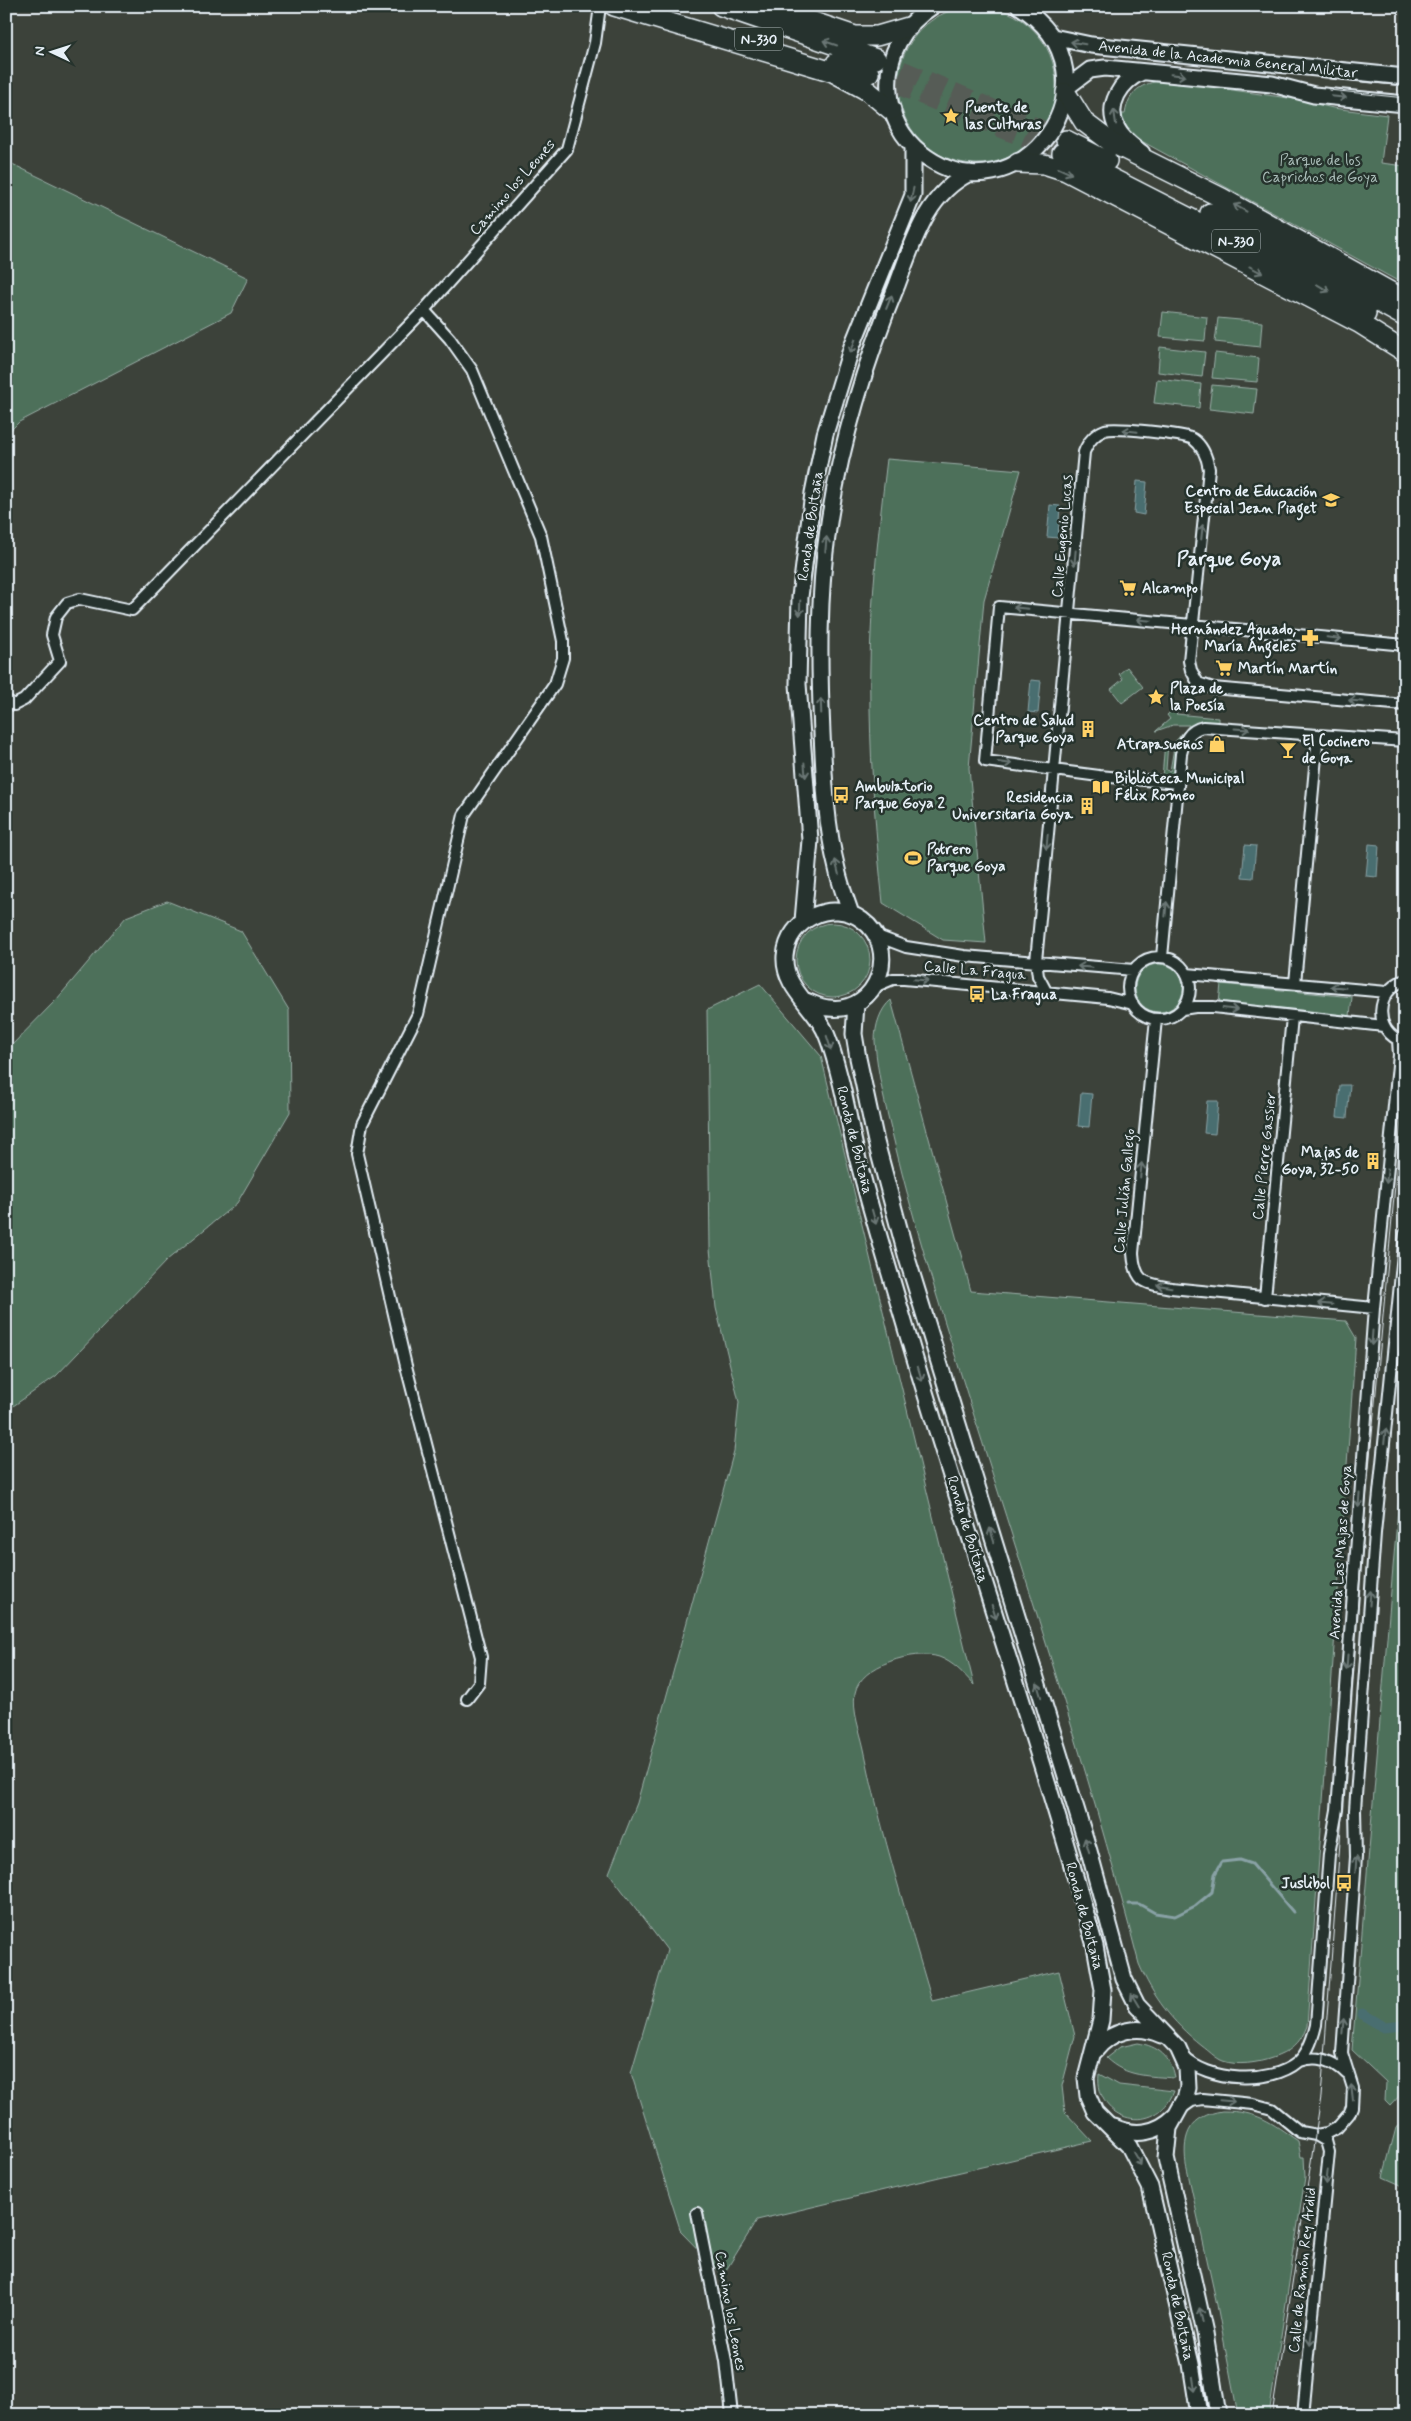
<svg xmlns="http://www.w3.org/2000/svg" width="1411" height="2421" font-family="Mynerve,sans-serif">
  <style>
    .green { fill: #4e6f5a; stroke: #9bb0a9 }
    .water { fill: #4a6e6f; stroke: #89a2a6 }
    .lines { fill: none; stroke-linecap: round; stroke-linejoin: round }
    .stream { stroke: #89a2a6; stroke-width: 3 }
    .canal { stroke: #4a6e6f; stroke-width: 11 }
    .highway-tunnel { stroke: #565c56; stroke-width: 19; stroke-dasharray: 19 9; stroke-linecap: butt }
    .street-casing { stroke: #e8f1f8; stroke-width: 14 }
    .secondary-casing { stroke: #e8f1f8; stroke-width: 19 }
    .highway-casing { stroke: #e8f1f8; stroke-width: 22 }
    .street { stroke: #26332d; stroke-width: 10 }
    .secondary { stroke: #26332d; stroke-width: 15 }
    .highway { stroke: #26332d; stroke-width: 19 }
    .tram { stroke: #e8f1f8; stroke-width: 1 }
    .oneway { stroke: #6a7674 }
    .labels { text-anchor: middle; stroke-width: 5; stroke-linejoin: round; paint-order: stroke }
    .shield { fill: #26332d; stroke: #aeb8bb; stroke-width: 1 }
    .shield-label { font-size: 14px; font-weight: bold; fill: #e8f1f8 }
    .street-label { font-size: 15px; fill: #e8f1f8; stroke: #26332d }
    .poi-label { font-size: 15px; font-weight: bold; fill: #e8f1f8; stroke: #26332d; text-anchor: start }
    .park-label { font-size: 15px; fill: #aabdb9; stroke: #26332d }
    .district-label { font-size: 20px; font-weight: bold; fill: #e8f1f8; stroke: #26332d }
  </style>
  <rect width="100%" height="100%" fill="#3c423a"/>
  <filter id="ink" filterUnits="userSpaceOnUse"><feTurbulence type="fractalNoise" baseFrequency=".02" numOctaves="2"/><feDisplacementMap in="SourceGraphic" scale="10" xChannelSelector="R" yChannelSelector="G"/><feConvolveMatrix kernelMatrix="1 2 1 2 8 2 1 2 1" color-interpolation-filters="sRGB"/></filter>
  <g filter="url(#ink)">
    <path class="green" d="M898 85a79 79 0 1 1 158 0a79 79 0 1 1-158 0Z
      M1163 80 1295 99 1333 108 1387 115 1381 163 1405 166V285L1136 138 1126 129 1121 114H1125C1129 90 1141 84 1163 80Z
      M6 161 248 278 231 313 19 422 6 435Z
      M1163 312 1207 317 1205 341 1160 337Z
      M1218 318 1262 322 1260 347 1215 342Z
      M1160 347 1205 352 1202 377 1158 372Z
      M1215 353 1259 358 1257 382 1212 378Z
      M1157 379 1201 384 1199 408 1154 403Z
      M1212 385 1257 389 1254 414 1209 409Z
      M887 459 1021 470 984 600 969 768 986 943 943 940 883 903C876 838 871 774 870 709 868 625 877 542 887 459Z
      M1127 667 1143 687 1122 703 1111 689 1123 679 1119 674Z
      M1175 708 1177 712 1176 714 1218 718V722C1177 719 1176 747 1173 779L1162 778 1165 741 1168 742 1166 770 1170 771 1175 742 1189 725H1173L1156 731 1170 719 1167 715Z
      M167 901 241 931 289 1010 290 1112 237 1203 167 1260 56 1376 6 1411V1051L57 999 126 917Z
      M796 960a37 37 0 1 1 74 0a37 37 0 1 1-74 0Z
      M1135 988a24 24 0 1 1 48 0a24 24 0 1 1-48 0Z
      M760 984 821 1056 974 1685C964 1674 953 1662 939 1657 915 1649 860 1665 855 1693 852 1712 860 1730 864 1749 881 1834 908 1918 932 2001L1059 1971 1075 2036 1062 2086 1065 2112 1092 2141 757 2220 723 2275 681 2232 631 2073 667 1950 609 1873 637 1803 734 1451 739 1402 716 1308 710 1249 707 1010Z
      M1221 984 1352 997 1350 1016 1219 1003Z
      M891 1000 971 1291 1346 1321 1356 1338 1307 2026C1301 2043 1289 2053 1272 2058 1258 2063 1237 2066 1223 2061 1215 2058 1208 2050 1201 2045 1172 2022 1153 1997 1139 1964 1087 1763 1021 1566 959 1368 936 1294 913 1220 895 1145 887 1111 877 1075 875 1041 875 1026 880 1009 891 1000Z
      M1405 1426V2090L1390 2106 1385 2101 1386 2082 1352 2050Z
      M1138 2043C1158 2046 1171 2057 1175 2078 1150 2076 1125 2077 1106 2058L1120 2047Z
      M1099 2074 1119 2085 1174 2091C1157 2137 1094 2122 1099 2074Z
      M1222 2111C1258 2111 1270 2122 1298 2141L1301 2157H1304L1305 2177 1269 2415H1238L1217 2305 1186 2164C1182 2133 1191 2116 1222 2111Z
      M1405 2117V2191L1401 2185 1383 2177 1396 2128Z"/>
    <path class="water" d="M1137 481 1147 482 1144 515 1134 513Z
      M1050 505 1060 506 1058 538 1047 537Z
      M1031 680 1041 681 1038 713 1028 712Z
      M1369 844 1379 845 1377 877 1366 876Z
      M1245 845 1256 846 1253 878 1242 877Z
      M1340 1085H1350L1347 1118 1337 1117Z
      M1081 1093 1092 1094 1089 1127 1078 1126Z
      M1207 1101H1218L1215 1134 1204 1133Z"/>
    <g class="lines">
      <path class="stream" d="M1129 1904H1139L1155 1913 1175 1916 1195 1906 1212 1892 1215 1874 1222 1862 1240 1860 1252 1864 1293 1912"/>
      <path class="canal" d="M1362 2014 1384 2027 1405 2025"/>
      <path class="highway-tunnel" d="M876 59 1066 140
        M869 73 1062 153"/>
      <g class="street-casing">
        <path id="street" d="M424 310 450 339 472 370 541 536 563 641V658L555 684 464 815 418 1014 362 1124 357 1154 406 1366 481 1657 479 1683 467 1699
          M6 700 14 705 24 700 60 661 52 635 56 617 67 603 80 599 132 610 424 310 567 149 595 43 600 6
          M1178 783 1099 776 985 761 999 607 1405 645
          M877 936 906 947 964 956 1134 970
          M1162 957 1181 754C1184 741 1189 730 1203 727L1405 741
          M1128 988a31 31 0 1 1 62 0a31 31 0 1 1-62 0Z
          M1187 974 1387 992
          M1295 983 1318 735
          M874 987 893 979H904L1108 998 1133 1004
          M1046 991 1038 976 1036 961 1084 452C1088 442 1094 434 1105 430 1115 427 1184 434 1193 439 1203 446 1207 457 1209 469L1189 661 1191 670 1198 683 1213 688 1405 705
          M1182 1009 1195 1007H1213L1384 1026
          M1156 1019 1133 1253C1135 1283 1145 1283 1171 1288L1374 1308
          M1404 1042C1372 1032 1375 990 1405 980
          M1265 1298 1292 1017
          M1183 2056C1207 2082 1271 2085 1298 2062 1308 2053 1313 2038 1316 2025L1329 1854 1337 1810 1374 1308 1399 1055 1398 1040
          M1299 2061C1318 2055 1333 2060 1347 2074
          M1182 2108 1192 2101 1202 2099 1253 2104 1272 2109 1300 2132 1316 2135 1327 2133 1337 2128 1349 2114 1352 2107 1353 2088 1342 2053 1356 1857 1355 1810 1375 1533 1405 1234
          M697 2213 726 2361 732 2415
          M1303 2415 1329 2152 1326 2141 1316 2135"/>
      </g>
      <g class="secondary-casing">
        <path id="secondary" d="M933 6C903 25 886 55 889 92 890 116 902 138 921 153 1018 229 1131 76 1019 6
          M1053 37 1091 45 1405 77
          M1066 88 1090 70 1105 68 1272 84 1314 95 1405 104
          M1142 153C1133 146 1122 139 1117 128 1105 105 1121 81 1142 72
          M851 914C846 899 840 884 837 869 826 826 824 777 822 733 819 665 818 596 828 529 840 445 865 363 897 285 913 243 926 194 970 173
          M803 921 810 840 798 684 800 597 813 493 825 434 852 346 913 195V147
          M806 1001C814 1004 821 1008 829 1008 878 1014 901 948 862 920 832 898 788 919 785 956 783 986 811 1004 824 1029 831 1043 835 1060 839 1075 846 1100 850 1127 856 1152 870 1209 888 1266 904 1322 957 1503 1018 1681 1071 1862L1095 1946 1103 1990 1101 2020 1086 2078 1088 2096 1095 2112 1129 2146 1150 2187 1191 2364 1199 2415
          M856 1004 854 1034 858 1058 876 1142 907 1258 1089 1851 1124 1979 1137 2005 1178 2048 1187 2068 1188 2088 1185 2099 1169 2128 1166 2158 1205 2333 1218 2415
          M1095 2051C1111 2030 1138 2024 1161 2035
          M1114 2127C1136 2137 1158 2133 1175 2116"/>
      </g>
      <g class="highway-casing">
        <path id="highway" d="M614 6 833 72 868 91 891 110
          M721 6 876 59
          M766 6 855 36H877L908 27
          M836 63 869 73
          M1066 93 1084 122 1112 143 1222 198 1405 300
          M1066 140 1107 161
          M1062 153 1305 277 1366 314
          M1018 163 1044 164 1066 171 1359 323 1405 352
          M1210 213 1317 268 1405 317"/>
      </g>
      <use href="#street" class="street"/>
      <use href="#secondary" class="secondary"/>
      <use href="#highway" class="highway"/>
      <path class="tram" d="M1329 79 1405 86
        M1329 90 1405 98
        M1272 2415 1321 2097 1363 1533 1405 1077"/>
    </g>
    <defs><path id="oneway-shaft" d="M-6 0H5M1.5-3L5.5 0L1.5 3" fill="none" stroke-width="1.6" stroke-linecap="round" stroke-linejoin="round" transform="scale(1.25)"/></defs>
    <g class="oneway">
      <use href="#oneway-shaft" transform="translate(830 43) rotate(-161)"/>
      <use href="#oneway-shaft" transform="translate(1078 43) rotate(-171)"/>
      <use href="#oneway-shaft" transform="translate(1178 75) rotate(6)"/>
      <use href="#oneway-shaft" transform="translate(1339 97) rotate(6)"/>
      <use href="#oneway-shaft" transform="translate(1115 117) rotate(-98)"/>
      <use href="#oneway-shaft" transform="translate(1065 171) rotate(24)"/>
      <use href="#oneway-shaft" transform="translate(912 195) rotate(102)"/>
      <use href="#oneway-shaft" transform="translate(1240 208) rotate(-151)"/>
      <use href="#oneway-shaft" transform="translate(1256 270) rotate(28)"/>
      <use href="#oneway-shaft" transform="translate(1323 288) rotate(31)"/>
      <use href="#oneway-shaft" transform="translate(889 302) rotate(-68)"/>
      <use href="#oneway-shaft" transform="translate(853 346) rotate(109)"/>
      <use href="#oneway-shaft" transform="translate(1130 431) rotate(-174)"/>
      <use href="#oneway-shaft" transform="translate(1202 532) rotate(-84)"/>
      <use href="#oneway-shaft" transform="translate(826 544) rotate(-85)"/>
      <use href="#oneway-shaft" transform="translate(1075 558) rotate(95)"/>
      <use href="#oneway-shaft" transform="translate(800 608) rotate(92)"/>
      <use href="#oneway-shaft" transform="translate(1021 608) rotate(-175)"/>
      <use href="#oneway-shaft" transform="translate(1144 620) rotate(-175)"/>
      <use href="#oneway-shaft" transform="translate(1334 638) rotate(6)"/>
      <use href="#oneway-shaft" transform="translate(1356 701) rotate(-175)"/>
      <use href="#oneway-shaft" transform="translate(821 706) rotate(-92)"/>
      <use href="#oneway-shaft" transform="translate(1242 729) rotate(4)"/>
      <use href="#oneway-shaft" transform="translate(1005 763) rotate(7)"/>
      <use href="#oneway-shaft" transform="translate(805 770) rotate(85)"/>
      <use href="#oneway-shaft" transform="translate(1047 842) rotate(95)"/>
      <use href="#oneway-shaft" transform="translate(837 867) rotate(-104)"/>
      <use href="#oneway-shaft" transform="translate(1166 909) rotate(-85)"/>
      <use href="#oneway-shaft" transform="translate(1085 967) rotate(-174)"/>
      <use href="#oneway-shaft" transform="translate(921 980) rotate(5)"/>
      <use href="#oneway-shaft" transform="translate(1338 987) rotate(-174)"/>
      <use href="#oneway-shaft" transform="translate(1230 1009) rotate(7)"/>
      <use href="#oneway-shaft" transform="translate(829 1043) rotate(72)"/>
      <use href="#oneway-shaft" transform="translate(1141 1170) rotate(-84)"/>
      <use href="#oneway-shaft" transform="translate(1387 1176) rotate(96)"/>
      <use href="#oneway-shaft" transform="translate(874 1217) rotate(74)"/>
      <use href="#oneway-shaft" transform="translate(1164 1286) rotate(-170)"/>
      <use href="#oneway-shaft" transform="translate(1325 1304) rotate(-175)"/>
      <use href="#oneway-shaft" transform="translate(1372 1338) rotate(94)"/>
      <use href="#oneway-shaft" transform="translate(920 1374) rotate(73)"/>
      <use href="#oneway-shaft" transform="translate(1385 1436) rotate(-84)"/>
      <use href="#oneway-shaft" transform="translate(1359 1500) rotate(94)"/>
      <use href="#oneway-shaft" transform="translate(992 1535) rotate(-107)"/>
      <use href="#oneway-shaft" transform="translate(1370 1598) rotate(-86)"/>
      <use href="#oneway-shaft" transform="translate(994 1612) rotate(72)"/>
      <use href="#oneway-shaft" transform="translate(1347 1662) rotate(94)"/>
      <use href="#oneway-shaft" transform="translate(1039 1690) rotate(-107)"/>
      <use href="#oneway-shaft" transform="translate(1087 1845) rotate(-107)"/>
      <use href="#oneway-shaft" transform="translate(1356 1864) rotate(-86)"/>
      <use href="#oneway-shaft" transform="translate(1135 2000) rotate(-121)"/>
      <use href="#oneway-shaft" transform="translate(1343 2026) rotate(-85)"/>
      <use href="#oneway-shaft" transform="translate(1352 2092) rotate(-97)"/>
      <use href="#oneway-shaft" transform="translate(1227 2101) rotate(5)"/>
      <use href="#oneway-shaft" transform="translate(1137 2159) rotate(59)"/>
      <use href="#oneway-shaft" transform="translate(1327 2177) rotate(96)"/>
      <use href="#oneway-shaft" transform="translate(1201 2315) rotate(-103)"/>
      <use href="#oneway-shaft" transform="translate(1311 2338) rotate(97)"/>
      <use href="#oneway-shaft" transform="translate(1194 2384) rotate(81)"/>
    </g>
  </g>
  <defs>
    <g id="sight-bare" transform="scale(1.35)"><path d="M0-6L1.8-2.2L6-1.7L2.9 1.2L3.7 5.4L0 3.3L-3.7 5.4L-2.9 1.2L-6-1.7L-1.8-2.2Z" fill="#ffd166" stroke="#26332d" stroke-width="2.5" paint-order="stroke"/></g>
    <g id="school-bare" transform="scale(1.35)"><path d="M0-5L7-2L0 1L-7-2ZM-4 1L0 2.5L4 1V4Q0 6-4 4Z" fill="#ffd166" stroke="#26332d" stroke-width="2.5" paint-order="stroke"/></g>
    <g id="supermarket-bare" transform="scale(1.35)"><path d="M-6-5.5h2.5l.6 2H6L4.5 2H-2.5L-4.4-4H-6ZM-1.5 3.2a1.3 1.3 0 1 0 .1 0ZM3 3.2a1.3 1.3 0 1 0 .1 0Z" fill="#ffd166" stroke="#26332d" stroke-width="2.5" paint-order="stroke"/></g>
    <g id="pharmacy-bare" transform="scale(1.35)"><path d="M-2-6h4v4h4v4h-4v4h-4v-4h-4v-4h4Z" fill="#ffd166" stroke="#26332d" stroke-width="2.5" paint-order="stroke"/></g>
    <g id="building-bare" transform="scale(1.35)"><path d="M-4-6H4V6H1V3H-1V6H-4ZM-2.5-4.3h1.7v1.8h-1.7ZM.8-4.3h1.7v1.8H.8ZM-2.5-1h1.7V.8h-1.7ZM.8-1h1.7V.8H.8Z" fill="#ffd166" stroke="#26332d" stroke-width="2.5" paint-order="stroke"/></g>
    <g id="shop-bare" transform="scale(1.35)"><path d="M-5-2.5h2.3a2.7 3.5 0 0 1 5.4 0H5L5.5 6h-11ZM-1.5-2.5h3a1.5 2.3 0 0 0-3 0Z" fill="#ffd166" stroke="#26332d" stroke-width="2.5" paint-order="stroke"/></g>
    <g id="bar-bare" transform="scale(1.35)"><path d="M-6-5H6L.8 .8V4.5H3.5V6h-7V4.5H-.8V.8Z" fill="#ffd166" stroke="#26332d" stroke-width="2.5" paint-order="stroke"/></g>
    <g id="library-bare" transform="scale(1.35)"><path d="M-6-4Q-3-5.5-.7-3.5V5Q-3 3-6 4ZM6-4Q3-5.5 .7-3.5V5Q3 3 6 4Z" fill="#ffd166" stroke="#26332d" stroke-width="2.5" paint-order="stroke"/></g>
    <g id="bus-bare" transform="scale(1.35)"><path d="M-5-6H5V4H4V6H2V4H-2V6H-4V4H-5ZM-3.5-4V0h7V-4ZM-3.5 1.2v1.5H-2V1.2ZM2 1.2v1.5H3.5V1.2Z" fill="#ffd166" stroke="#26332d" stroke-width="2.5" paint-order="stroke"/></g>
    <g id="stadium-bare" transform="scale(1.35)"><path d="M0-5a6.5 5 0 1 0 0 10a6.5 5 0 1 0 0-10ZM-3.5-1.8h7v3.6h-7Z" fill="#ffd166" stroke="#26332d" stroke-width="2.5" paint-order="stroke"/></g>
  </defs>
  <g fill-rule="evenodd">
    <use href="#sight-bare" x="951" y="116"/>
    <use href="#school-bare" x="1331" y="500"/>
    <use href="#supermarket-bare" x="1128" y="588"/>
    <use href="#pharmacy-bare" x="1310" y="638"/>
    <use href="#supermarket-bare" x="1224" y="668"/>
    <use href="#sight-bare" x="1156" y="697"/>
    <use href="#building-bare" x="1088" y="729"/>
    <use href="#shop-bare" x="1217" y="744"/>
    <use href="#bar-bare" x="1288" y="750"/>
    <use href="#library-bare" x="1101" y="787"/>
    <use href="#bus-bare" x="841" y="795"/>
    <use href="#building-bare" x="1087" y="806"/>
    <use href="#stadium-bare" x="913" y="858"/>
    <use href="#bus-bare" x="977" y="994"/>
    <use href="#building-bare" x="1373" y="1161"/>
    <use href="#bus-bare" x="1344" y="1883"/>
  </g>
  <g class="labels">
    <g class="shield">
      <rect x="735" y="27.5" width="48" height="23" rx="4"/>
      <rect x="1212" y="229.5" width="48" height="23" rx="4"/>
    </g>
    <g class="shield-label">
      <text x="759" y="44">N-330</text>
      <text x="1236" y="246">N-330</text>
    </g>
    <g class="street-label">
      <text transform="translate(1228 59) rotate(6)" y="5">Avenida de la Academia General Militar</text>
      <text transform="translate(512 187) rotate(-49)" y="5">Camino los Leones</text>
      <text transform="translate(810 526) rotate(-82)" y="5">Ronda de Boltaña</text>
      <text transform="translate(1062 536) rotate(-85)" y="5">Calle Eugenio Lucas</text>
      <text transform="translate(975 970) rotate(5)" y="5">Calle La Fragua</text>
      <text transform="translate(855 1140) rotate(76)" y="5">Ronda de Boltaña</text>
      <text transform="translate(1264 1156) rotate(-84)" y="5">Calle Pierre Gassier</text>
      <text transform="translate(1124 1191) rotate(-85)" y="5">Calle Julián Gallego</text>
      <text transform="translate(968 1529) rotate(73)" y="5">Ronda de Boltaña</text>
      <text transform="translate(1340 1552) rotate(-86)" y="5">Avenida Las Majas de Goya</text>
      <text transform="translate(1085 1916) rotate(75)" y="5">Ronda de Boltaña</text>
      <text transform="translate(1302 2270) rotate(-84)" y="5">Calle de Ramón Rey Ardid</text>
      <text transform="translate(1178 2306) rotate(78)" y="5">Ronda de Boltaña</text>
      <text transform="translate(731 2311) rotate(80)" y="5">Camino los Leones</text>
    </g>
    <g class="poi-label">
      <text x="965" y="112">Puente de<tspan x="965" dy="17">las Culturas</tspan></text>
      <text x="1317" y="496" text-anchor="end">Centro de Educación<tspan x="1317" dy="17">Especial Jean Piaget</tspan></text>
      <text x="1142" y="593">Alcampo</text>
      <text x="1296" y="634" text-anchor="end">Hernández Aguado,<tspan x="1296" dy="17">María Ángeles</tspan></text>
      <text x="1238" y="673">Martín Martín</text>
      <text x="1170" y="693">Plaza de<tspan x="1170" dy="17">la Poesía</tspan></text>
      <text x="1074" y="725" text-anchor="end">Centro de Salud<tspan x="1074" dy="17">Parque Goya</tspan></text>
      <text x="1302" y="746">El Cocinero<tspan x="1302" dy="17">de Goya</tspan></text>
      <text x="1203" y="749" text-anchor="end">Atrapasueños</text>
      <text x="1115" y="783">Biblioteca Municipal<tspan x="1115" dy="17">Félix Romeo</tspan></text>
      <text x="855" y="791">Ambulatorio<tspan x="855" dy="17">Parque Goya 2</tspan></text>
      <text x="1073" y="802" text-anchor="end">Residencia<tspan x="1073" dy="17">Universitaria Goya</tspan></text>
      <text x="927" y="854">Potrero<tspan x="927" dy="17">Parque Goya</tspan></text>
      <text x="991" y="999">La Fragua</text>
      <text x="1359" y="1157" text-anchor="end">Majas de<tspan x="1359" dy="17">Goya, 32-50</tspan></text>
      <text x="1330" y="1888" text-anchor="end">Juslibol</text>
    </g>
    <g class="park-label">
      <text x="1320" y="165">Parque de los<tspan x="1320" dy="17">Caprichos de Goya</tspan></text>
    </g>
    <g class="district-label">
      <text x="1229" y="565">Parque Goya</text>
    </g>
  </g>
  <rect width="1411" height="2421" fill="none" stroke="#26332d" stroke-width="25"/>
  <rect x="12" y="12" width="1386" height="2396" fill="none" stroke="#e8f1f8" stroke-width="2" filter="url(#ink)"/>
  <g transform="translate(52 52) rotate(274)" stroke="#26332d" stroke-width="4" paint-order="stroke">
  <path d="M0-4L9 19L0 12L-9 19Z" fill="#e8f1f8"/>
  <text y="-8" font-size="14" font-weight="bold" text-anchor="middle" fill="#e8f1f8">N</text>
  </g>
</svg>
